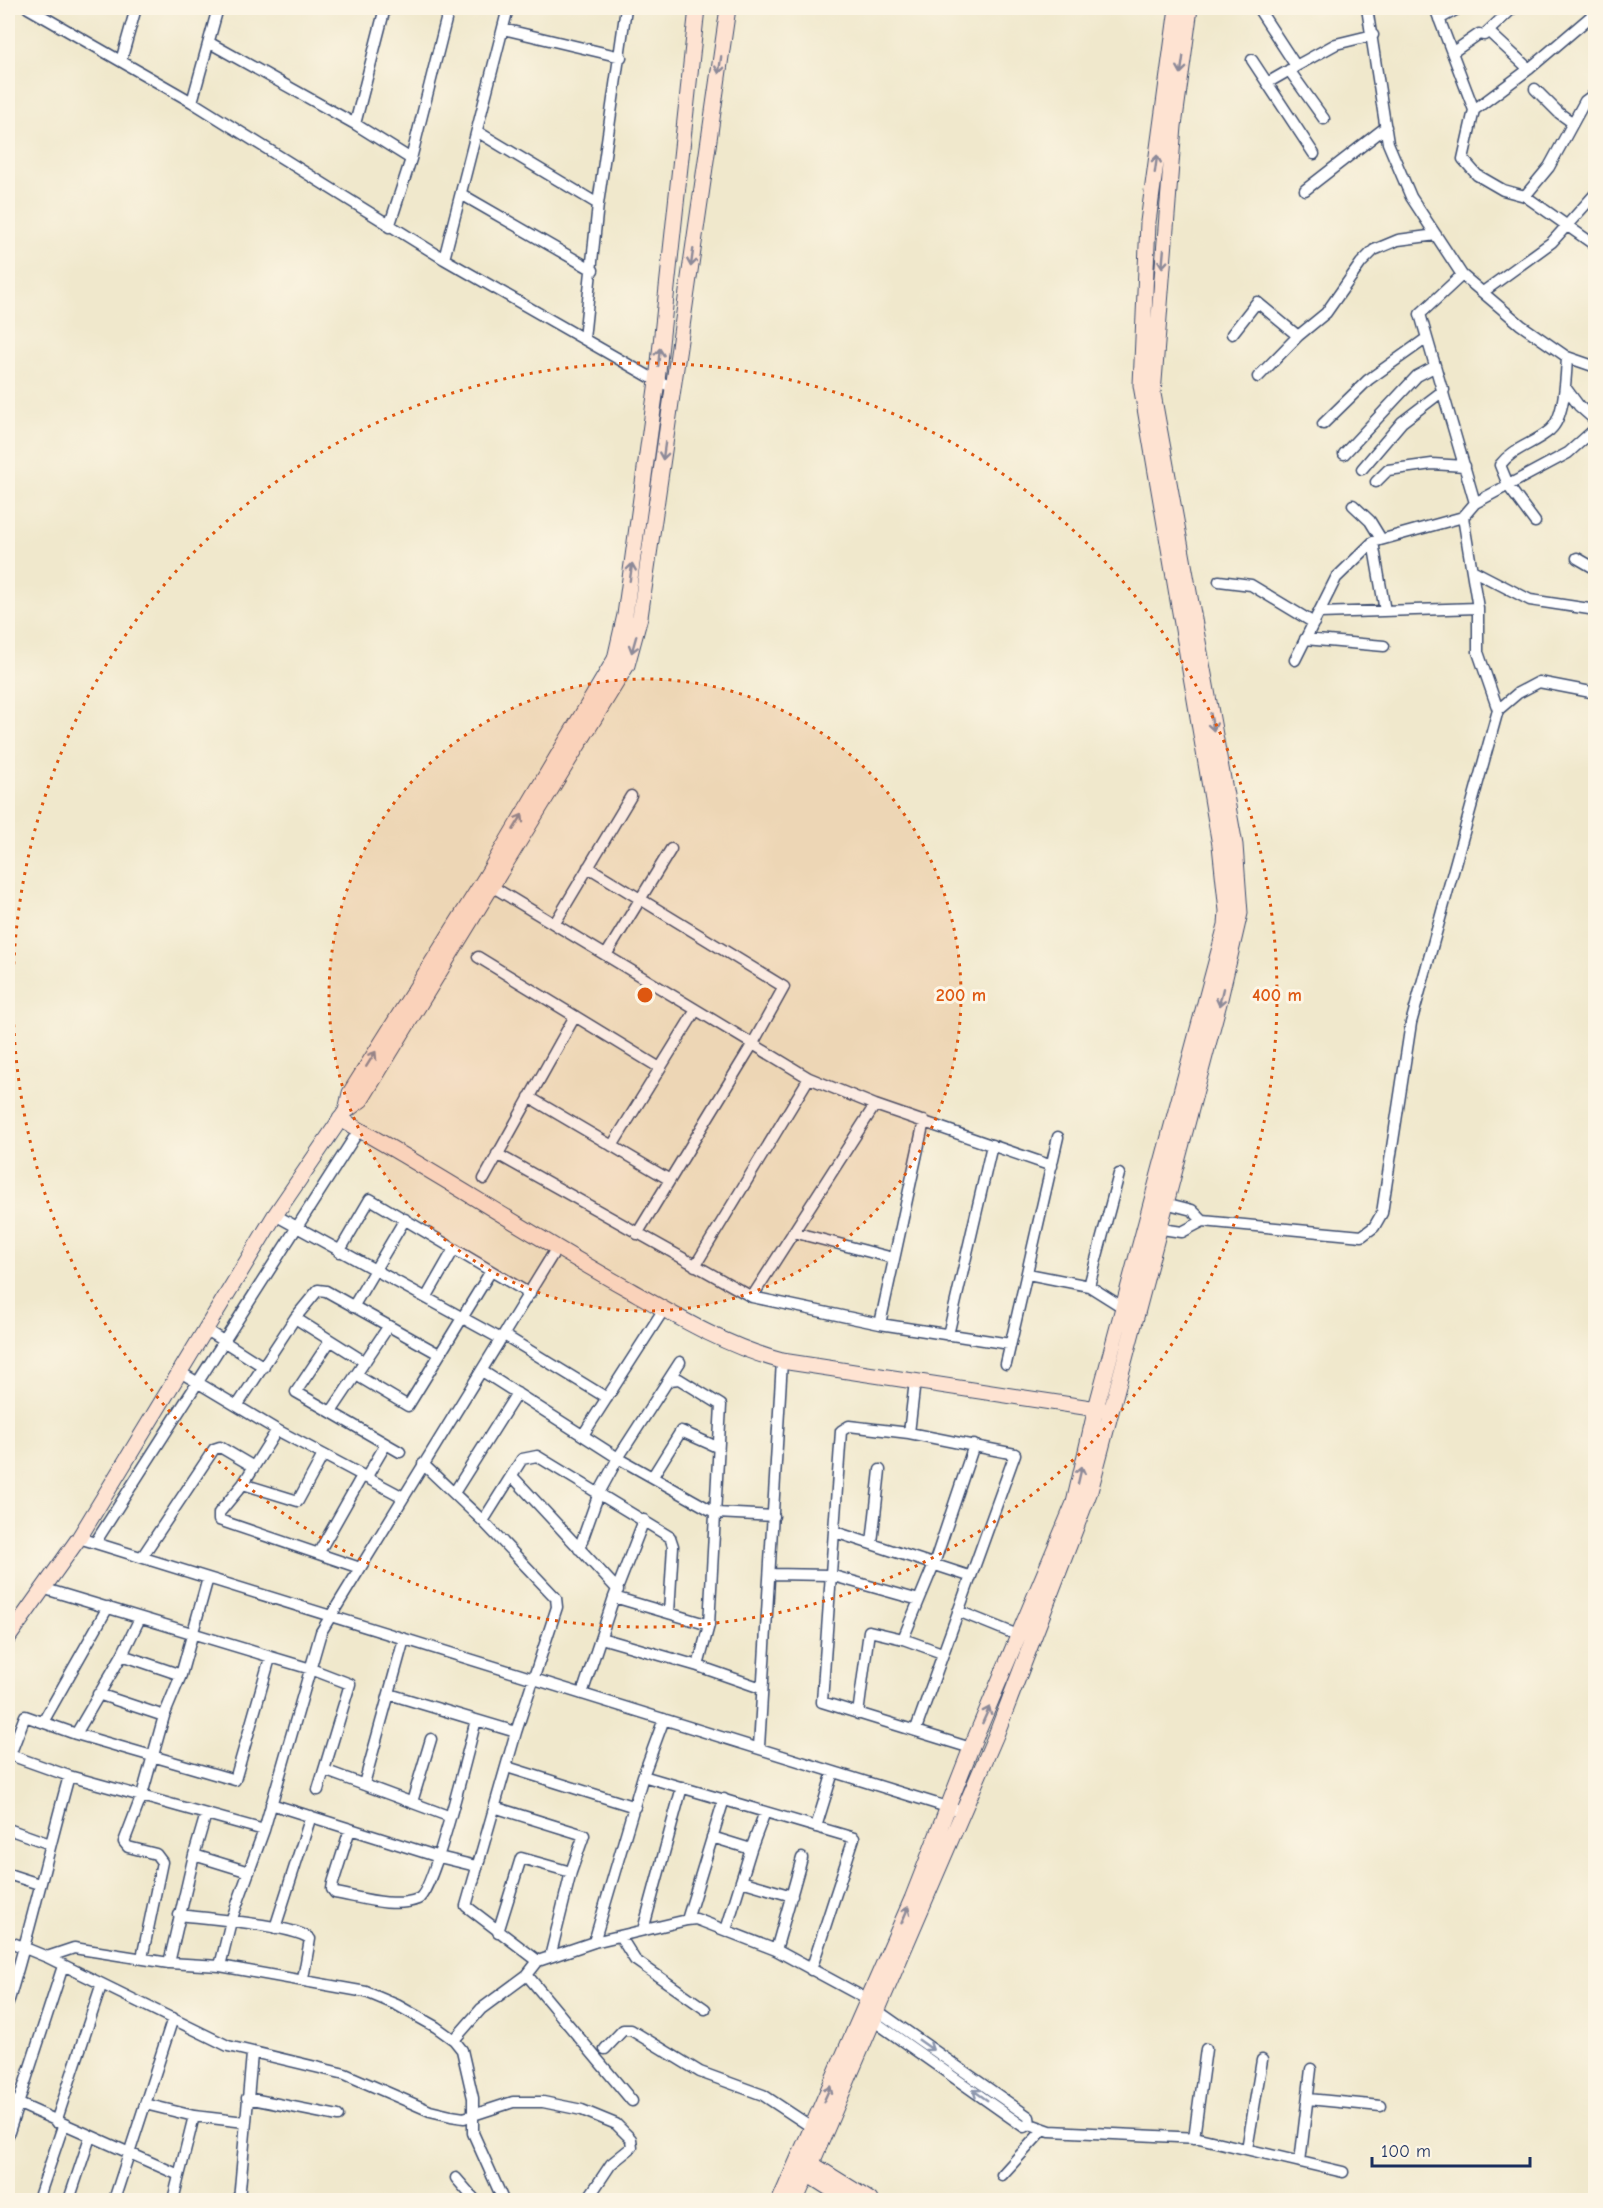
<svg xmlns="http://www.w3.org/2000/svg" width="1603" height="2208" font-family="'Comic Neue',sans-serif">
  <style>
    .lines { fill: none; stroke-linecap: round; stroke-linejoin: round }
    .street-casing { stroke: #3b4b6e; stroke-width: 13 }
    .secondary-casing { stroke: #3b4b6e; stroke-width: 17 }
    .street { stroke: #fff; stroke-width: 10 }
    .secondary { stroke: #fee3d2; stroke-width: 15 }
    .oneway { stroke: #8c8998 }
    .oneway2 { stroke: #8d97ae }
    .ring { fill: none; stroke: #de5710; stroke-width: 3; stroke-dasharray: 3 6 }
    .centre { fill: #de5710; stroke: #fcf5e5; stroke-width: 3 }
    .ring-label { font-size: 18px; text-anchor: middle; font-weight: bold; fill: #de5710; stroke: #fcf5e5; stroke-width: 6; stroke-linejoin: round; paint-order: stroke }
  </style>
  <rect width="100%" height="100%" fill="#fcf5e5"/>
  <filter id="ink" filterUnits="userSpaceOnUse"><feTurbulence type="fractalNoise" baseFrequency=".0167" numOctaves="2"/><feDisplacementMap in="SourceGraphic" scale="12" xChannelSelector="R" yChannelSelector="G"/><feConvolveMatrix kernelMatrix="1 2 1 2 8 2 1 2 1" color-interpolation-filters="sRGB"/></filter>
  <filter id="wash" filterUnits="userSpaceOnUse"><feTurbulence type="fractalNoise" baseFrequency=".008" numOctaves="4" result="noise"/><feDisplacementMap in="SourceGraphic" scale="24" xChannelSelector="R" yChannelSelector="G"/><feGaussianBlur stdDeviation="1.35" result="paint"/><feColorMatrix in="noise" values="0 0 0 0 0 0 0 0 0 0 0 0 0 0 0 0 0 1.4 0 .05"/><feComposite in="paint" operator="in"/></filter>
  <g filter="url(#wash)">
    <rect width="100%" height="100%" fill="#f0e8cc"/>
  </g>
  <g filter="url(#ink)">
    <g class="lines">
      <g class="street-casing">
        <path id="street" d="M28 8 192 102 444 259 657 381 673 387
          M1258 8 1296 66 1336 44 1373 35
          M1367 8 1388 143 1411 197 1462 275 1521 325 1567 357 1596 367
          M1435 8 1474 110 1463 159 1477 175 1503 190 1525 196 1596 246
          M1439 19 1459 8
          M503 29 621 57
          M1489 32 1529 69
          M210 43 355 124 411 159
          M1453 52 1479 34 1484 35 1513 8
          M1252 60 1314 154
          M121 61 136 8
          M1289 70 1324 119
          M1267 83 1295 67
          M1535 89 1559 113 1573 123
          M192 102 218 8
          M1474 110 1529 69 1596 12
          M355 124 385 8
          M478 132 598 204
          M1305 190 1386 127
          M461 194 593 270
          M1525 196 1549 167 1585 101 1596 93
          M389 227 411 159 449 8
          M444 259 508 8
          M1462 275 1420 314 1475 503
          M1483 292 1552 242 1596 193
          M1232 334 1257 302 1298 336
          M584 339 598 204 626 8
          M1258 377 1298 336 1326 313 1361 263 1374 250 1398 240 1436 235
          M1565 387 1579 406 1596 421
          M1323 424 1368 380 1427 338
          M1344 454 1417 376 1434 367
          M1362 469 1402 422 1444 390
          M1376 482 1388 470 1432 464 1465 466
          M1353 505 1370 521 1381 539
          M1535 522 1509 487 1500 465C1514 447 1534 444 1550 430 1565 418 1566 375 1567 357
          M1373 542 1385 611
          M1577 558 1596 569
          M1472 570 1530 600 1596 610
          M1219 581 1251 585 1314 623
          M1319 613 1478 608
          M1305 639 1384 646
          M1295 660 1336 578 1373 542 1463 517 1475 503 1568 453 1596 428
          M1498 710 1518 693 1539 682 1596 693
          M588 867 784 987 752 1045 637 1234
          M493 887 809 1078 875 1105 1052 1166
          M555 923 631 796
          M606 955 671 849
          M478 957 660 1068
          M529 1097 670 1180
          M612 1146 696 1010
          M497 1154 752 1297 880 1324 1010 1344
          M484 1179 575 1016
          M1161 1202 1192 1210 1203 1221
          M275 1215 501 1339
          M1155 1228 1182 1232 1203 1221 1362 1236 1374 1227 1382 1213 1411 1023 1498 710 1478 652V608L1463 517
          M793 1232 893 1258
          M339 1252 370 1199 530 1294
          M695 1266 809 1078
          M1028 1274 1089 1286 1124 1308
          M1089 1286 1119 1174
          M752 1297 875 1105
          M426 1298 454 1249
          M353 1307 405 1219
          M295 1318 365 1362
          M880 1324 924 1121
          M206 1330 264 1367
          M504 1335 607 1398
          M948 1335 992 1145
          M330 1341 296 1392 400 1452
          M1006 1364 1058 1137
          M482 1371 618 1458 716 1513 774 1516
          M180 1372 277 1430 403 1497
          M356 1375 408 1406 491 1271
          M670 1380 679 1379 721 1405 709 1625 698 1666
          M237 1406 295 1318 318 1290 326 1291 439 1354
          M331 1412 388 1327
          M277 1430 243 1484 219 1513V1520L360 1568
          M909 1433 915 1381
          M583 1435 664 1309
          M423 1464 483 1521 556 1598 557 1607 516 1732 466 1906 538 1961
          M512 1476 618 1590
          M653 1476 681 1431 717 1447
          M366 1478 386 1444
          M243 1484 298 1501 323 1455
          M454 1493 517 1393
          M483 1521 522 1459 537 1456 670 1537 673 1546 669 1613
          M835 1532 969 1576
          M79 1538 963 1812
          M95 1543 359 1130
          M872 1543 880 1470
          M579 1549 599 1493 618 1458 680 1362
          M319 1552 362 1476
          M142 1557 214 1449 220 1447 254 1467
          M771 1574 830 1575 919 1600
          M42 1588 311 1669 350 1684 318 1790
          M614 1597 709 1625
          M958 1611 1020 1636
          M601 1638 698 1666 761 1688
          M903 1639 934 1564 974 1445
          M122 1655 181 1675
          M98 1694 164 1716
          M389 1694 516 1732
          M582 1694 614 1597 644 1520
          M858 1714 869 1631 903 1639 942 1653
          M43 1722 108 1607
          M916 1729 1015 1454 909 1433 849 1426 841 1431 822 1702 971 1748
          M76 1734 122 1655 140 1618
          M759 1747 782 1361
          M507 1767 635 1807
          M324 1770 448 1816
          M643 1776 854 1838 811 1970
          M364 1784 404 1639
          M412 1802 431 1739
          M271 1804 439 1857 476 1866
          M494 1807 584 1835 571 1872 550 1957
          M816 1827 833 1772
          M8 1829 50 1844
          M350 1829 333 1883 332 1889 335 1893C359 1897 394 1909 418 1899 434 1892 469 1746 476 1720
          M264 1830 69 1776 10 1755 25 1716 76 1734 235 1780 270 1658
          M712 1837 751 1849 726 1930
          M751 1849 765 1812
          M194 1855 206 1814
          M8 1874 39 1884
          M741 1881 792 1896
          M179 1915C203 1918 296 1925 310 1939L303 1979
          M687 1920 724 1799
          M275 1928 311 1816
          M643 1930 682 1787
          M498 1932 521 1858 571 1872
          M620 1936 635 1960 705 2009
          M8 1941 47 1957 228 2046 345 2074 430 2111 451 2116 464 2118 513 2102H543L582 2110 616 2124 631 2139 632 2147 611 2164 587 2200
          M594 1942 643 1776 664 1719
          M776 1950 802 1858
          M47 1957 74 1948 169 1963 220 1966 366 1992 397 2005 436 2027 454 2040 462 2050 473 2098V2133L503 2200
          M142 1958 162 1862 156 1854 128 1847 124 1842 142 1795 164 1716 181 1675 208 1578
          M169 1963 194 1855 249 1872
          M220 1966 231 1921 264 1830 321 1632 556 1249
          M527 1975 632 2101
          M8 2003C31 1928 48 1851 69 1776
          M874 2021 1024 2127 1030 2124 1029 2117 878 2011
          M454 2040 481 2009 527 1975 538 1961 594 1942 687 1920 696 1919 776 1950 874 2003
          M605 2049 623 2030H631L700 2072 763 2095 816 2130
          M247 2098 338 2116
          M8 2099 179 2175
          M1308 2099 1381 2106
          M145 2104 194 2116 245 2122
          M56 2122 101 1986
          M1030 2124 1050 2131 1199 2138 1343 2172
          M8 2135 63 1966
          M1194 2138 1206 2049
          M1247 2149 1262 2060
          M1300 2162 1311 2069
          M1002 2175 1043 2130
          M456 2178 475 2200
          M38 2200 63 2126
          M69 2200 90 2137
          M114 2200 173 2018
          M173 2200 194 2116
          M239 2200 252 2054"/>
      </g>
      <g class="secondary-casing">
        <path id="secondary" d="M346 1111 350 1093 484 880 615 659 625 615 657 381 697 8
          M340 1119C439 1173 532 1236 630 1290 679 1318 728 1347 782 1361L1104 1410
          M8 1638 79 1538 275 1215 346 1111 361 1100 627 665 640 617 728 8
          M804 2159 870 2200
          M799 2169 848 2200
          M780 2200 912 1899 971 1748 1074 1503 1096 1408 1226 925 1227 911 1220 845 1141 385 1148 222 1177 8
          M796 2200 996 1735 1090 1491 1219 1003 1240 913 1235 845 1153 394 1174 126 1190 8"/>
      </g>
      <use href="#street" class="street"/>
      <use href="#secondary" class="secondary"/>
    </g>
    <defs><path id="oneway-shaft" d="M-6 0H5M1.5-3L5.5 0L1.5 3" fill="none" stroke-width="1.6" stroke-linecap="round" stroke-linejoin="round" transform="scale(1.5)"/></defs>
    <g class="oneway">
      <use href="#oneway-shaft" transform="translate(720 65) rotate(98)"/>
      <use href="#oneway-shaft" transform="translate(1182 65) rotate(98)"/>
      <use href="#oneway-shaft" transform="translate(1156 164) rotate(-82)"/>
      <use href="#oneway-shaft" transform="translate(692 258) rotate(98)"/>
      <use href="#oneway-shaft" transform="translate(1163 259) rotate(95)"/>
      <use href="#oneway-shaft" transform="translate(659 357) rotate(-85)"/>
      <use href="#oneway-shaft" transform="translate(664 451) rotate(98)"/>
      <use href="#oneway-shaft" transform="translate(631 572) rotate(-82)"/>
      <use href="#oneway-shaft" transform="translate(634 644) rotate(106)"/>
      <use href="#oneway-shaft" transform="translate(1212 722) rotate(80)"/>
      <use href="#oneway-shaft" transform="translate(518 822) rotate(-59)"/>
      <use href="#oneway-shaft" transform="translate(1221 997) rotate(103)"/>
      <use href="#oneway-shaft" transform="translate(371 1059) rotate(-58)"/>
      <use href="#oneway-shaft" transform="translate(1080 1475) rotate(-77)"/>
      <use href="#oneway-shaft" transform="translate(986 1715) rotate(-66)"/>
      <use href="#oneway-shaft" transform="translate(905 1915) rotate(-67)"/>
      <use href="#oneway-shaft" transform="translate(827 2094) rotate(-66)"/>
    </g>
    <g class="oneway2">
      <use href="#oneway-shaft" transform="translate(926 2045) rotate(35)"/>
      <use href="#oneway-shaft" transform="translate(980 2095) rotate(-145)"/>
    </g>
  </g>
  <circle cx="645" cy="995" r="316" fill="#de5710" fill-opacity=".12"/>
  <g class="ring">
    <circle cx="645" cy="995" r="316"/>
    <circle cx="645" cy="995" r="632"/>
  </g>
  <circle cx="645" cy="995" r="9" class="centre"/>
  <g class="ring-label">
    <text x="961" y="1001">200 m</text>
    <text x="1277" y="1001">400 m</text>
  </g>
  <rect width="1603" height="2208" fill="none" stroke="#fcf5e5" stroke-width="30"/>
  <path d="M1372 2157v9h158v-9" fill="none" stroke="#1b2f5e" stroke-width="3"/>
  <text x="1381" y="2157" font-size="18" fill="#1b2f5e" stroke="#fcf5e5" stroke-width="4.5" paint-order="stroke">100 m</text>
</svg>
